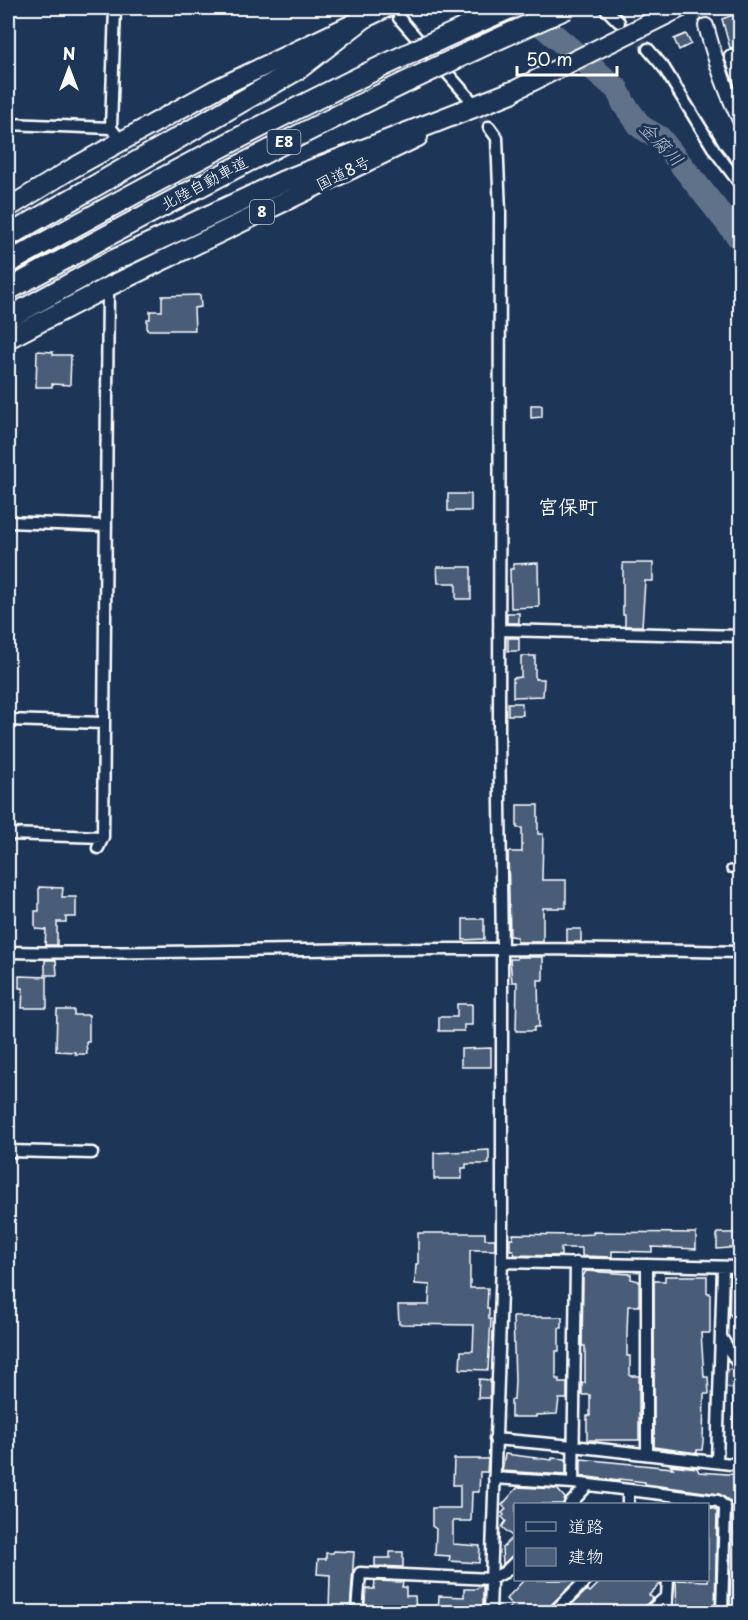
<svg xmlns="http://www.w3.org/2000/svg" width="748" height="1620" font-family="'Playpen Sans','Klee One',sans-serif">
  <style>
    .green { fill: #364b69; stroke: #9aa5b4; stroke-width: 1.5 }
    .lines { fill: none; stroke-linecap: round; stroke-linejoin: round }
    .river { stroke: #617289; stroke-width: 24 }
    .building { fill: #4a5d79; stroke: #fff; stroke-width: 1.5 }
    .minor-tunnel { stroke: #344968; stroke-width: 10; stroke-dasharray: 10 5; stroke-linecap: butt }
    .tertiary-tunnel { stroke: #344968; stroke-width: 14; stroke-dasharray: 14 7; stroke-linecap: butt }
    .service-casing { stroke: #fff; stroke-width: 10 }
    .minor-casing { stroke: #fff; stroke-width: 15 }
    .tertiary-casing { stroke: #fff; stroke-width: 18 }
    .trunk-casing { stroke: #fff; stroke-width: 22 }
    .motorway-casing { stroke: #fff; stroke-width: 24 }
    .service { stroke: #1d3557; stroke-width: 5 }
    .minor { stroke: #1d3557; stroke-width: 10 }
    .tertiary { stroke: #1d3557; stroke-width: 14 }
    .trunk { stroke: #1d3557; stroke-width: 18 }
    .motorway { stroke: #1d3557; stroke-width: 20 }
    .motorway-bridge-casing { stroke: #fff; stroke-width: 24; stroke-linecap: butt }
    .motorway-bridge { stroke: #1d3557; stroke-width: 20 }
    .labels { text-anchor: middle; stroke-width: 6; stroke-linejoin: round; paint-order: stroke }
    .shield { fill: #1d3557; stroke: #bbc2cd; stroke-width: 1.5 }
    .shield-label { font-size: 15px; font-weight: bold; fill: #fff }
    .street-label { font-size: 16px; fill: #fff; stroke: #1d3557 }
    .water-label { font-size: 18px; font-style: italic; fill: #b8c0ca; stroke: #1d3557 }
    .quarter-label { font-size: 20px; font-weight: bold; fill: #fff; stroke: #1d3557 }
  </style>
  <rect width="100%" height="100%" fill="#1d3557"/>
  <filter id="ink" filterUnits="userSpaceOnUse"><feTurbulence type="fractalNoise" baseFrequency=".0167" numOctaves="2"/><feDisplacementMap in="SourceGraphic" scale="12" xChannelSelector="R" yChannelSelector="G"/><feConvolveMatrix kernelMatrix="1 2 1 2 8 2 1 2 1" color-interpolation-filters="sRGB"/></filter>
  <g filter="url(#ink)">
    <path class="green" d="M732 1368 740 1381V1458L733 1447V1388L725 1387 727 1370Z"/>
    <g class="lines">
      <path class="river" d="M522 8 617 89 624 104 641 127 660 138 740 239"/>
    </g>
    <path class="building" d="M741 12V46L730 48 722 19Z
      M686 34 691 44 679 50 674 39Z
      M200 295 201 307 194 308 195 330H147V319H150V311H162V296Z
      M37 351 53 352V355H71L70 385 52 384V387H36Z
      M531 405H542V417L531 418Z
      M448 494H471V511H448Z
      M538 563 539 607 511 608 510 569H513V564Z
      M623 563H653V581H645L642 626H625V615H623Z
      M437 567H471V599H456V583H438Z
      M507 613H519V623H507Z
      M508 638H519V651H508Z
      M521 656H535V679H544L543 696 513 697V678L521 677Z
      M508 703H522L523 715H508Z
      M517 805H538V834H543L542 880H566V908H543V942H517V937L510 936 508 852H522V828H517Z
      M39 887 63 888 62 897H76V917H66V922H57V945H45L46 930 36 929 35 926V911H39Z
      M463 919H484V939L463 940Z
      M567 929H581V942H567Z
      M517 957H543V980H538L539 1027H534V1031H516L517 982H512L510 959H517Z
      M45 960H56L57 975H45Z
      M19 976 47 977V1008H22L23 988H19Z
      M457 1004H472V1025H464V1031H439V1017H457Z
      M57 1010H74V1015H89V1042H86L87 1054H75V1052L56 1051Z
      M491 1048V1067H461V1049Z
      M489 1150V1164H466V1168H462V1179H434V1153Z
      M593 1232 696 1233V1249L652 1247V1252L612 1251V1257L582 1256V1248H561V1256L515 1255 513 1250H510V1239H513V1234L574 1235 593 1234Z
      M418 1233H485V1239H495V1250H470V1288H488L487 1308H489V1319H491L488 1370 460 1369 461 1351H473L474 1325 399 1324 398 1305H429L430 1285 415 1284 416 1264H418Z
      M717 1233H741V1247L717 1249Z
      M586 1271 631 1274V1279L639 1281V1306H628L627 1332V1356H630V1376H639V1440H587V1416H590V1395H582V1383H585V1346H582L583 1276Z
      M730 1274H741V1330L729 1313Z
      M665 1276H707V1293H710V1333H701L704 1377H708L709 1394H704L703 1441 702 1450H697V1453L654 1447V1281H665Z
      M513 1317H562V1328H559V1351H556V1379H559V1383H567V1399H559L557 1414 536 1415V1417H511V1400H514L515 1380Z
      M479 1379 490 1380V1398H478Z
      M505 1454 552 1460V1458L566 1459V1475L502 1471Z
      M454 1459H488L487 1472H480L479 1492H472L471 1521H453V1544L480 1546 479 1563 449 1561 450 1556 435 1555 436 1529 432 1526V1508H460V1485H453Z
      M581 1459 673 1468 670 1465 697 1468 699 1472 741 1475V1612H734L730 1608 732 1507 730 1501 719 1494 645 1484V1482L619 1479V1481L581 1476Z
      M518 1487 557 1489 565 1498 563 1504H516V1554L503 1564 502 1548 513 1537 502 1527 506 1521 502 1517 504 1515 502 1513 506 1509 502 1505Z
      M708 1507 717 1510 715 1612H677L676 1580 708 1581Z
      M334 1551 354 1552 350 1612H329L330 1575 317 1574 318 1559H326V1553H333Z
      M390 1552H403V1567L375 1566V1558H390Z
      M524 1580H576L549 1607 547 1612H505L512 1605 506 1599Z
      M602 1580H661L660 1584 649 1595 653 1598 644 1607 642 1612H564L587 1590 590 1592Z
      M375 1581 403 1582 402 1587H406V1596H415L416 1612H364L366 1589H374Z
      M480 1586H483V1612H438L439 1596 464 1597V1589H477Z"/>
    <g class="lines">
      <path class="minor-tunnel" d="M619 22 648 49
        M473 104 489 127"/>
      <path class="tertiary-tunnel" d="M703 8 706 26"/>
      <g class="service-casing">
        <path id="service" d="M730 869 740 870"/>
      </g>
      <g class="minor-casing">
        <path id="minor" d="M115 8 111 128 121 141
          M605 8 619 22
          M399 18 470 99
          M648 49 664 68 715 151 740 184
          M740 53 730 56 740 83
          M8 124 111 128
          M489 127 497 138 500 212 499 728 502 949V1262L490 1612
          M8 522 106 526
          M499 630 740 636
          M8 720 104 723
          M8 834 103 837
          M98 848 103 837 108 287
          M8 952C106 954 205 951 303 950 449 948 595 949 740 952
          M8 1151 92 1153
          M502 1262 740 1267
          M721 1337 740 1367
          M495 1439 573 1446 740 1465
          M647 1454V1265
          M717 1461 723 1268
          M494 1478 573 1483 718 1501 725 1507 722 1612
          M573 1483 576 1263
          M570 1504 588 1485
          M628 1504V1491
          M357 1612 360 1573 491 1579 505 1572 516 1561
          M554 1612 586 1580
          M649 1612 667 1596
          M666 1612 668 1580"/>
      </g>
      <g class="tertiary-casing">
        <path id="tertiary" d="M706 26C715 59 725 90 740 120"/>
      </g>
      <g class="trunk-casing">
        <path id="trunk" d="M499 98 680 8
          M8 208 73 168 216 89 386 8
          M8 339 108 287 418 137"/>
      </g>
      <g class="motorway-casing">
        <path id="motorway" d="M8 236 298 69 365 17
          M8 318 108 263 284 181 512 92"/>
      </g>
      <use href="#service" class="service"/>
      <use href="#minor" class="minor"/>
      <use href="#tertiary" class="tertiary"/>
      <use href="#trunk" class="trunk"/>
      <use href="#motorway" class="motorway"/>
      <g class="motorway-bridge-casing">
        <path id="motorway-bridge" d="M8 263C171 172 339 82 510 8
          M8 290C191 189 376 92 567 8"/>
      </g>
      <use href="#motorway-bridge" class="motorway-bridge"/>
    </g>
  </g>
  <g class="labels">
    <g class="shield">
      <rect x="267.5" y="130" width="33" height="24" rx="4.5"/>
      <rect x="250" y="200" width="24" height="24" rx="4.5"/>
    </g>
    <g class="shield-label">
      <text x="284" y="147">E8</text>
      <text x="262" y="217">8</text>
    </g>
    <g class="street-label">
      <text transform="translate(343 173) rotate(-26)" y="6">国道8号</text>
      <text transform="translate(204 183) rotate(-28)" y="6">北陸自動車道</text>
    </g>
    <g class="water-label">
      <text transform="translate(661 144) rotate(46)" y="6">金腐川</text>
    </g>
    <g class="quarter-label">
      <text x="568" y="514">宮保町</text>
    </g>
  </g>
  <rect width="748" height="1620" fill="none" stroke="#1d3557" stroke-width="30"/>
  <rect x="15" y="15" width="718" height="1590" fill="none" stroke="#fff" stroke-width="2" filter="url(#ink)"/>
  <rect x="514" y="1503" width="195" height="78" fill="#1d3557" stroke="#77869a" stroke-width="1.5"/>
  <rect x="526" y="1522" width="30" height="9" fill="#1d3557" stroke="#77869a" stroke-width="1.5"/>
  <text x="568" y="1533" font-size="18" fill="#ffffff">道路</text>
  <rect x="526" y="1548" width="30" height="18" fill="#4a5d79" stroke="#77869a" stroke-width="1.5"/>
  <text x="568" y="1563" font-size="18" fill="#ffffff">建物</text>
  <g transform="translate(69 69)" stroke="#1d3557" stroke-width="4.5" paint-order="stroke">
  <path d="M0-4.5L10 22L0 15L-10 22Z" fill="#ffffff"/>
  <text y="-9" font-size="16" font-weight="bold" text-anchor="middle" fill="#ffffff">N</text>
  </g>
  <path d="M517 66v9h100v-9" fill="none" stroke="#ffffff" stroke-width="3"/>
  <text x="526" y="66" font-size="18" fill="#ffffff" stroke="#1d3557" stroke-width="4.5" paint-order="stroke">50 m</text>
</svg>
